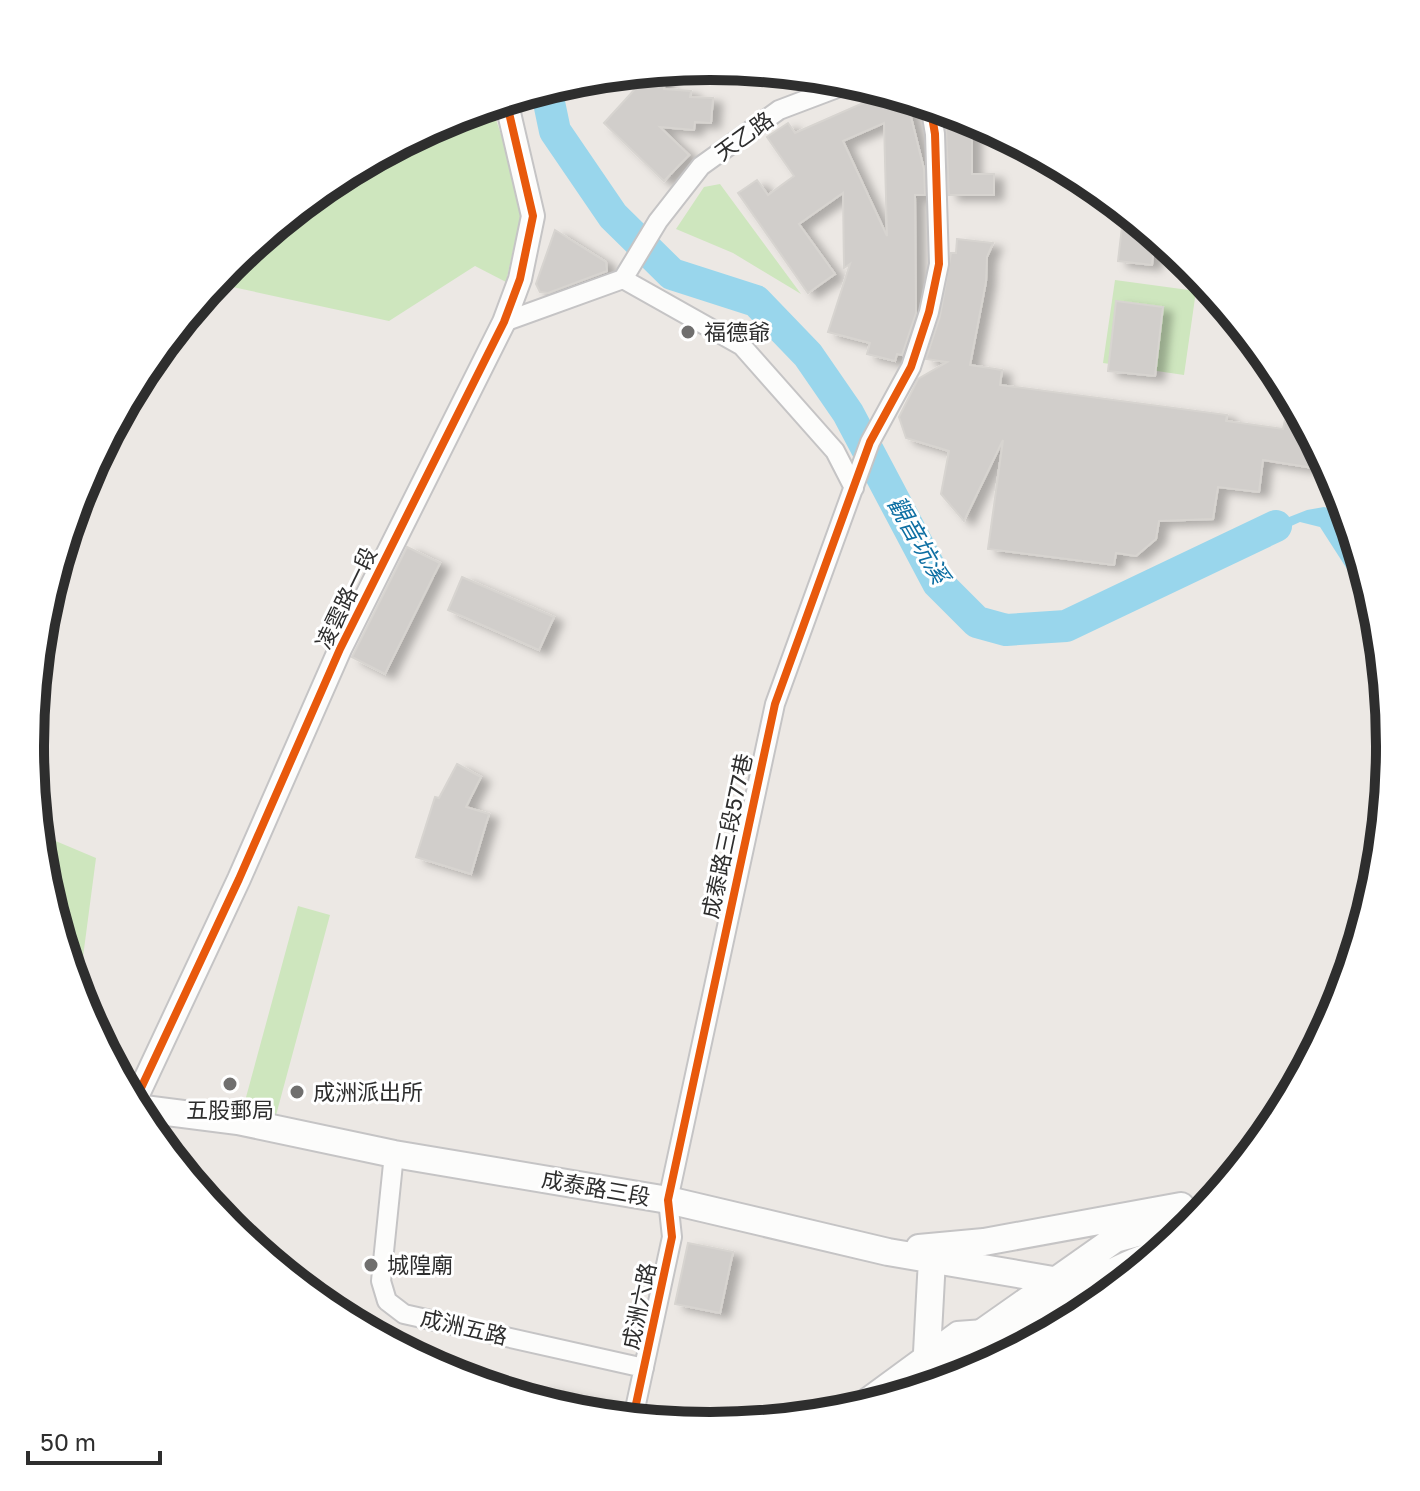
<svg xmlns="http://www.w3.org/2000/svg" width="1420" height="1491" font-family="'Golos Text','Noto Sans TC',sans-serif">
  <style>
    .green { fill: #cee6be }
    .water { fill: #99d6ec }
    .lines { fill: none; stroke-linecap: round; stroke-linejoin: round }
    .stream { stroke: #99d6ec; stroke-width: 5 }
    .river { stroke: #99d6ec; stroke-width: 32 }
    .building { fill: #d1cecb; stroke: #d7d4d0; stroke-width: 2; fill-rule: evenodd; filter: url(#shadow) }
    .minor-casing { stroke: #c5c4c5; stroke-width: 22 }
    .tertiary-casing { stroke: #c5c4c5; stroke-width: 26 }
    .secondary-casing { stroke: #c5c4c5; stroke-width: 30 }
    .minor { stroke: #fcfcfb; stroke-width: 18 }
    .tertiary { stroke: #fcfcfb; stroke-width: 22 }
    .secondary { stroke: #fcfcfb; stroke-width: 26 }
    .cycleway-casing { stroke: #fff; stroke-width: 13 }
    .cycleway { stroke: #e8590c; stroke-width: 8 }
    .poi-dot { fill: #706f6e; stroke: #fff; stroke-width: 3 }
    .labels { text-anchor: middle; stroke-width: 6; stroke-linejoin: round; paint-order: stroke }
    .street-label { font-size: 22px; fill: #2e2e2e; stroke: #fff }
    .poi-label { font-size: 22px; fill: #2e2e2e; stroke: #fff; text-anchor: start }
    .water-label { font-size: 24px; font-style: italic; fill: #0d6fa3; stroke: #fff }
    .rim { fill: none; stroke: #2e2e2e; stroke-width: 10 }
  </style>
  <defs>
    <filter id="shadow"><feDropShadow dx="9" dy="5" stdDeviation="4" flood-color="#0004"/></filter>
  </defs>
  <rect width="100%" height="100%" fill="#ece8e4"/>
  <path class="green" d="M491 105 524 202 506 282 475 266 389 321 214 283C275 208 399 133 491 105Z
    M720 184 801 294 733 253 676 229 704 187Z
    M1115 280 1196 291 1184 375 1103 363Z
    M39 834 96 858 78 995 43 878Z
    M298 906 330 915 275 1119 242 1112Z"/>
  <path class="water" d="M1324 507 1341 512C1367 568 1377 617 1383 678L1347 569 1320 527 1300 522 1241 549 1230 540 1307 510Z"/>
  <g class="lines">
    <path class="stream" d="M1328 514 1341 495"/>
    <path class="river" d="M546 88 555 131 613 216 672 274 756 301 808 355 848 413 938 583 977 622 1006 630 1066 626 1276 526"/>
  </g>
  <path class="building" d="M665 70 664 89 691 91 690 97 713 98 711 123 695 122 694 130 660 127 689 155 664 181 604 123 636 88 637 73Z
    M888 92 905 97 908 105 924 169 925 195H915L916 313 902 355 897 354 895 361 867 354 870 343 828 332 850 264 844 268 843 193 799 224 835 274 808 293 738 193 757 180 768 195 794 176 767 137 788 123 795 133ZM884 123 887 236 843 141Z
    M946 128H972V174H994V195H949Z
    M1122 227 1150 231 1155 236 1152 265 1118 261Z
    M555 230 606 262 607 271 548 293 540 292 536 284Z
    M957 239 993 243 987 257 986 282 970 365 1002 370 1000 385 1227 415 1226 421 1283 429 1285 420 1305 423 1317 445 1314 468 1263 460 1259 492 1218 487 1213 519 1159 521 1156 539 1136 556 1116 553 1114 565 988 549 1003 440 964 521 941 494 949 451 906 438 899 417 918 379 947 362 926 359 940 316 951 253H956Z
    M1116 301 1163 307 1155 376 1108 371Z
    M407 547 440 563 385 674 352 657Z
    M462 577 554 617 539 650 448 610Z
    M457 764 481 777 466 807 489 814 471 874 416 857 435 797 439 798Z
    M688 1243 733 1252 720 1313 675 1304Z
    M540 1386 608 1401 606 1415 577 1412 537 1400Z"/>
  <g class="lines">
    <g class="minor-casing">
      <path id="minor" d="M623 279 742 346 835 451 854 488
        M623 279 658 221 701 166 779 110 853 82
        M504 322 623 279
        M394 1154 381 1281 387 1301 404 1314 644 1368
        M848 1411 957 1331 984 1329
        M633 1418 672 1237 668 1200 775 704 870 442 911 367 929 312 939 264 935 134 930 105"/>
    </g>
    <g class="tertiary-casing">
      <path id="tertiary" d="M134 1103 239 879 340 649 504 322 520 279 533 216 506 100"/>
    </g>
    <g class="secondary-casing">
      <path id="secondary" d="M136 1108 238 1121 394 1154 668 1200 888 1252 1053 1280 1082 1291
        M919 1248 984 1242 1181 1206
        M926 1371 932 1259
        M958 1378C1013 1337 1092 1272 1157 1254
        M889 1398 1115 1239 1200 1216"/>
    </g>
    <use href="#minor" class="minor"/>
    <use href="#tertiary" class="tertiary"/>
    <use href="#secondary" class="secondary"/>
    <g class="cycleway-casing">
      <path id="cycleway" d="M134 1103 239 879 340 649 504 322 520 279 533 216 506 100
        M633 1418 672 1237 668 1200 775 704 870 442 911 367 929 312 939 264 935 134 930 105"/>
    </g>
    <use href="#cycleway" class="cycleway"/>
  </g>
  <g class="poi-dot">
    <circle cx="688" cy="332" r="8"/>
    <circle cx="230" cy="1084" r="8"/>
    <circle cx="297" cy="1092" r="8"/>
    <circle cx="371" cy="1265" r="8"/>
  </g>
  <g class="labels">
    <g class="street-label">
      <text transform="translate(744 136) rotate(-36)" y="8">天乙路</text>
      <text transform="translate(346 598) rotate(-64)" y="8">凌雲路一段</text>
      <text transform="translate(727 836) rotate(-78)" y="8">成泰路三段577巷</text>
      <text transform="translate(596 1188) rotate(10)" y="8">成泰路三段</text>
      <text transform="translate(639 1306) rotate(-78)" y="8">成洲六路</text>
      <text transform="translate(464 1327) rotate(13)" y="8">成洲五路</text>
    </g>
    <g class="poi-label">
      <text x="704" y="340">福德爺</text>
      <text x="313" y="1100">成洲派出所</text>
      <text x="230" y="1118" text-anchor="middle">五股郵局</text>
      <text x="387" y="1273">城隍廟</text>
    </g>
    <g class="water-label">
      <text transform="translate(918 540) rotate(60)" y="8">觀音坑溪</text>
    </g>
  </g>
  <path d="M0 0H1420V1491H0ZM44 746a666 666 0 1 1 1332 0a666 666 0 1 1-1332 0Z" fill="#fff" fill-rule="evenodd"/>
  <path class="rim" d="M44 746a666 666 0 1 1 1332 0a666 666 0 1 1-1332 0Z"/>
  <path d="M28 1451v12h132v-12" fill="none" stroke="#2e2e2e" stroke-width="4"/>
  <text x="40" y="1451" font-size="24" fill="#2e2e2e" stroke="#ffffff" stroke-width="6" paint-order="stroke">50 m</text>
</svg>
